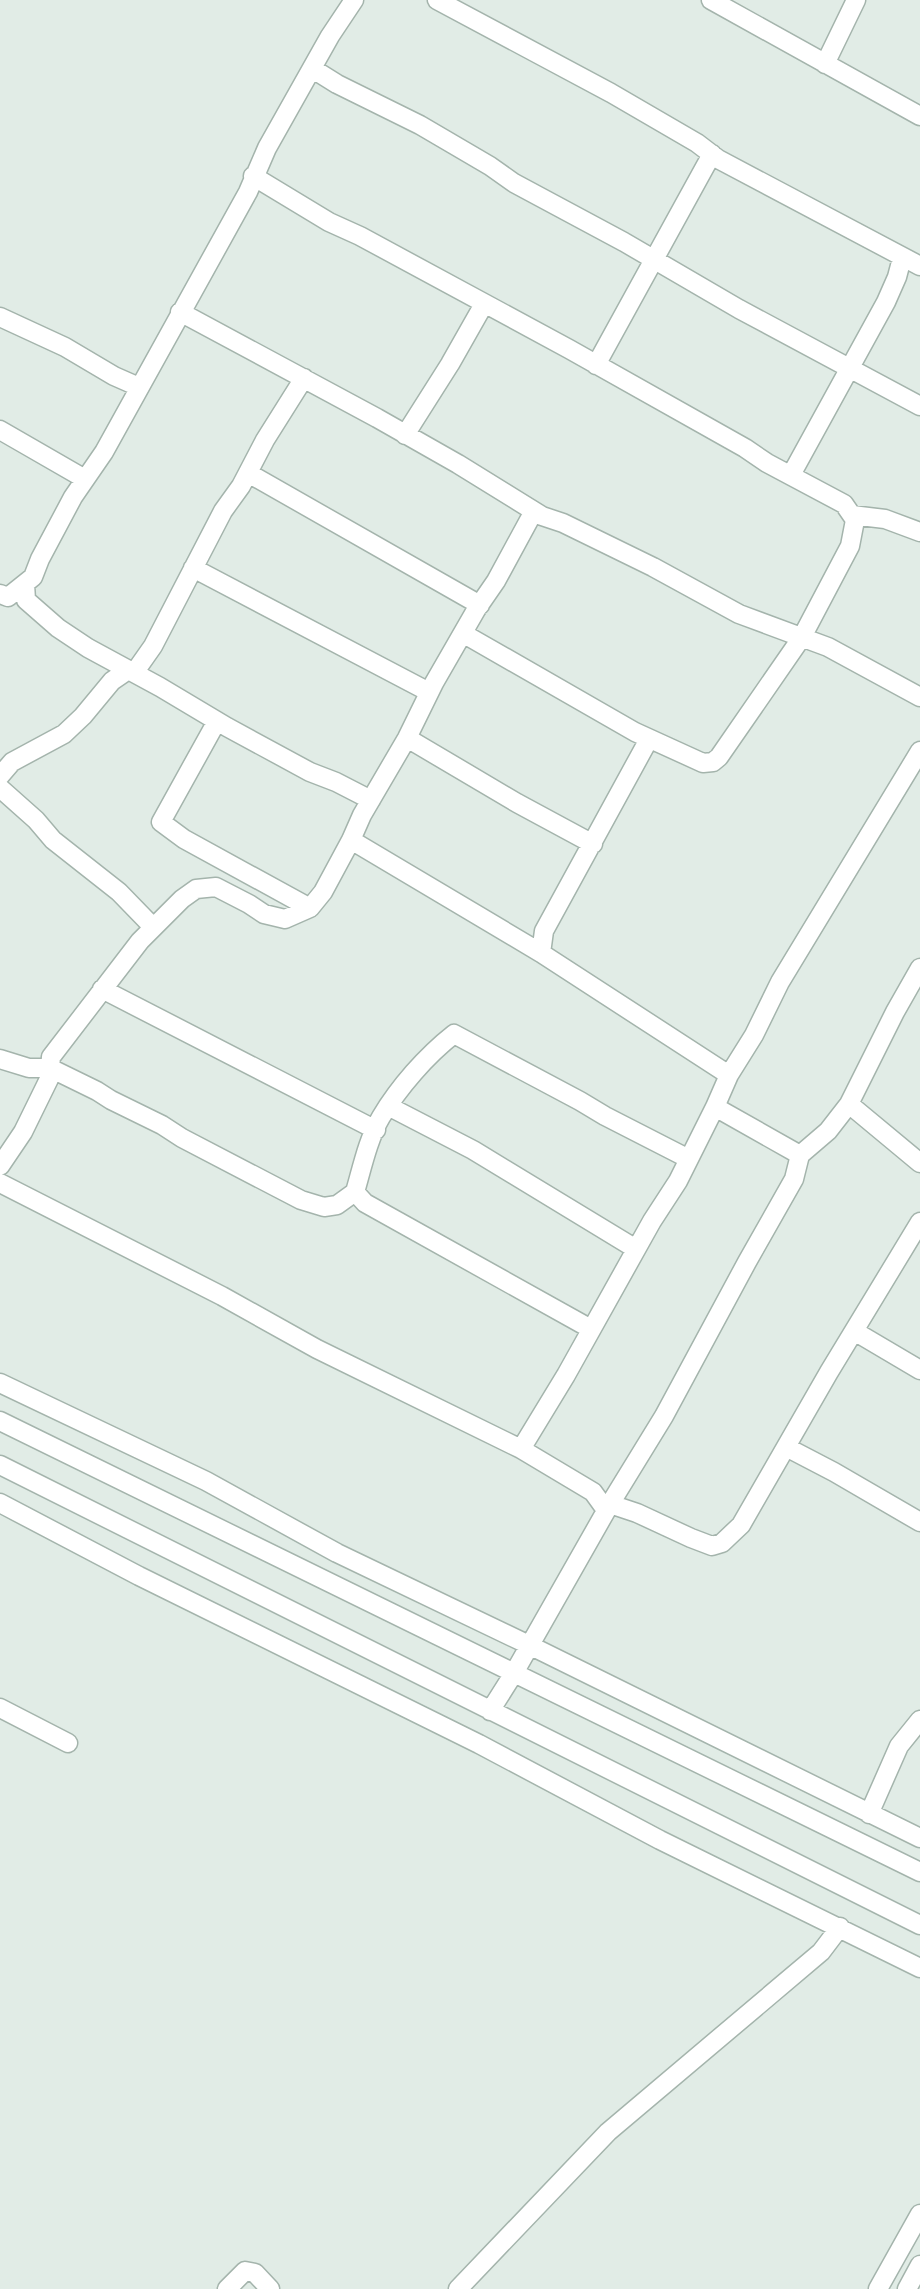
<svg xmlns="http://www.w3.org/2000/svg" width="920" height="2289" font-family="'Source Sans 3',sans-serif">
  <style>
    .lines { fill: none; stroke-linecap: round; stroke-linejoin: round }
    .minor-casing { stroke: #a4b4ac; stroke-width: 21 }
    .minor { stroke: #fff; stroke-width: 18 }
  </style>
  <rect width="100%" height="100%" fill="#e1ece6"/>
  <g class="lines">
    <g class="minor-casing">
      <path id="minor" d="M437 0 611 93 697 143 718 159 920 266
        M711 0 920 116
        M825 64 856 0
        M313 69 337 84 420 125 490 166 514 183 624 242 739 309 920 406
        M253 176 329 222 360 236 569 349 745 448 767 463 844 504 855 520 850 546 802 637 719 757 713 762 703 763 635 732 464 634
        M180 312 377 418 458 464 542 516 563 523 653 567 739 614 828 647 920 697
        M0 317 65 347 114 376 139 387
        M596 365 712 154
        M0 430 85 479
        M405 435 450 364 484 304
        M248 473 480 605
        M791 475 886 302 897 277 902 258
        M852 515 885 519 920 532
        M193 568 429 692
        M25 584 26 600 58 628 88 648 160 687 227 727 310 772 336 782 371 800
        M0 594 8 597 33 577 40 559 73 497 104 452 248 192 267 148 330 36 354 0
        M134 673 153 646 223 511 241 486 265 440 304 378
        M217 721 161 822 184 839 310 908 323 892 351 840 362 815 407 738 434 683 476 610 496 581 534 511
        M407 738 517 803 593 844
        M0 776 12 762 64 734 83 716 112 681 128 670
        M0 788 36 820 53 840 119 892 153 927
        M351 840 541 953 729 1075
        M541 953 544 931 649 739
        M102 989 376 1130
        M0 1059 29 1068H50L97 1091 111 1100 162 1125 182 1138 301 1200 324 1207 337 1205 355 1192
        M849 1104 920 1163
        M388 1106 473 1150 636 1249
        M715 1107 800 1155
        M0 1166 23 1132 49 1079 51 1057 140 941 182 899 196 889 216 887 249 904 264 914 285 919 310 908
        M0 1183 222 1296 317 1349 521 1449 593 1492 606 1510
        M591 1329 365 1203 355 1192C362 1168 368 1139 381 1117 399 1087 426 1056 454 1034L580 1101 605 1116 689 1159
        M854 1331 920 1370
        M0 1383 206 1481 337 1553 529 1645 920 1838
        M0 1421 920 1872
        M786 1447 834 1472 920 1522
        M521 1449 566 1375 652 1221 678 1181 715 1107 729 1075 754 1035 780 982 920 751
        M0 1465 920 1925
        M0 1503 139 1576 479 1744 660 1840 920 1968
        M610 1504 637 1513 691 1538 712 1546 722 1543 741 1525 829 1372 920 1222
        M0 1708 68 1743
        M490 1711 514 1673 610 1504 664 1416 747 1262 794 1179 800 1155 828 1131 849 1104 895 1012 920 968
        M869 1814 899 1746 920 1720
        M227 2289 245 2271 255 2273 270 2289
        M458 2289 608 2132 821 1952 840 1927
        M878 2289 920 2214
        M907 2289 920 2265"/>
    </g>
    <use href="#minor" class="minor"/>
  </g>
</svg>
